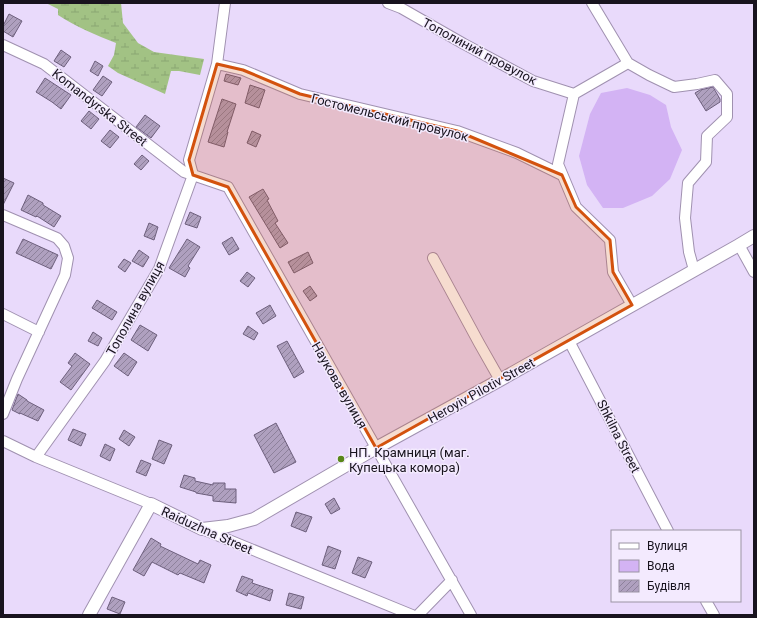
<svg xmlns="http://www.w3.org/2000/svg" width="757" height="618" font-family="Roboto,sans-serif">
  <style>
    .wetland { fill: url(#wetland-marsh) }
    .water { fill: #d3b3f4 }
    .building { fill: url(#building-hatch); stroke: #6d5f7c }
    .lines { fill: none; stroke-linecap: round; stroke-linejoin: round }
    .minor-casing { stroke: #a091b0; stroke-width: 12 }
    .tertiary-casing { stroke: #a091b0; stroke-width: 14 }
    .minor { stroke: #fff; stroke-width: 10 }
    .tertiary { stroke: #fff; stroke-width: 12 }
    .marked { fill: #d3520e; fill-opacity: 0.2; stroke: #d3520e; stroke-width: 3; stroke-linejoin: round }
    .poi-dot { fill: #598719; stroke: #f3eafe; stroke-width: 1.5 }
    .labels { text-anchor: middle; stroke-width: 3; stroke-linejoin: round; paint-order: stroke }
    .street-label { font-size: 13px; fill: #18131e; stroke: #f3eafe }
    .poi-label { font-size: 13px; fill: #18131e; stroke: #f3eafe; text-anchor: start }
  </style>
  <defs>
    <pattern id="wetland-marsh" width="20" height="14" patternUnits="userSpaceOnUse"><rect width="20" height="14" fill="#a2c284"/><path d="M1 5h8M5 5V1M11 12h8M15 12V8" fill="none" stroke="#8ba672"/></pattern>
    <pattern id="building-hatch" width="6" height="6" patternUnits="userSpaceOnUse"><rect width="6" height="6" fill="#afa0bf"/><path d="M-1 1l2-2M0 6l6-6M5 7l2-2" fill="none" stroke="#8d819b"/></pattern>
  </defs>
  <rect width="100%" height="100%" fill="#e9dafb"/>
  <path class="wetland" d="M46 3H121L123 23 138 43 154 52 204 59 200 75 179 71H171L165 94 118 73 108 66 114 55 116 43C96 35 76 27 58 15V9Z"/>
  <path class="water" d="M627 88 650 95 666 105 671 127 682 150 670 179 652 196 623 208H603L587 185 579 156 590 114 601 93Z"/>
  <path class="building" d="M9 14 22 21 13 37 3 31V26Z
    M61 50 71 57 64 67 54 61Z
    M95 61 103 66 98 76 90 71Z
    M226 74 241 78 238 85 224 81Z
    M103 76 112 82 102 96 93 90Z
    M45 78 71 95 61 109 52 102 36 92Z
    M250 85 265 90 259 108 245 103Z
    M713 87 720 99V102L706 111 695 93 700 90Z
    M222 99 236 104 227 132H228L224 147 208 142Z
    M89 111 99 119 91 129 81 121Z
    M145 115 160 126 151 138 136 127Z
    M110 130 119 137 110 148 101 141Z
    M252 131 261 135 256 147 247 143Z
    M142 155 149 161 141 170 134 164Z
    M3 178 14 183 3 205Z
    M263 189 269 199 267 200 278 221 275 223 288 243 280 248 249 197Z
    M28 195 43 203V205L61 216 54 227 37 216 36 217 21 210Z
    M190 212 201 217 197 228 185 224Z
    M149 223 158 227 154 240 144 236Z
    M232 237 239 249 229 255 222 243Z
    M23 239 58 255 51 269 16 253Z
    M187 239 200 247 188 266 190 268 185 277 169 268Z
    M139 250 149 257 143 267 132 261Z
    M308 252 313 263 294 273 288 262Z
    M124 259 131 263 125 272 118 267Z
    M247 272 255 278 248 287 240 281Z
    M310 286 317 296 310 301 303 291Z
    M97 300 117 312 112 320 92 308Z
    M270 305 276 316 263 324 256 313Z
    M140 325 157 335 148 351 131 340Z
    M248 326 258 333 254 340 243 334Z
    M93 332 102 338 98 346 88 341Z
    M287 341 304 372 294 378 277 346Z
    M75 353 90 364 71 390 60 382 72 366 68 363Z
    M124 353 137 362 128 376 114 366Z
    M18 394 27 400V401L44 410 38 421 20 413V414L12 410Z
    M276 423 296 462 274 473 254 435Z
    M73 429 86 434 81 446 68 440Z
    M124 430 135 437 129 446 119 439Z
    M159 440 172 445 164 464 152 459Z
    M105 444 115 449 110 461 100 456Z
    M141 460 151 464 146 476 136 472Z
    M184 475 195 478V481L213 485V483H225V489H236V503L213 501V496L196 493V492L180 487Z
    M334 498 340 509 331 514 325 504Z
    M296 512 312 517 306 532 291 526Z
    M151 538 161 544 160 546 198 564 200 560 211 565 204 583 180 573 178 575 152 562 144 576 133 570Z
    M328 546 341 551 335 569 322 565Z
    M358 557 372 562 365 578 352 573Z
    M242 576 253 580 252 583 273 590 270 601 248 593 247 596 236 591Z
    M289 593 304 597 301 609 286 605Z
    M112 597 125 602 120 614 107 609Z"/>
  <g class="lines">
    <g class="minor-casing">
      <path id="minor" d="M388 3 401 8 464 44 533 81 574 94
        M592 3 628 63 649 75 674 87 697 84 715 80 727 94V117L707 136 706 162 688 183 685 218 689 252 694 270
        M3 45 44 64 184 172 228 187 471 615
        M628 63 574 94 558 164 576 207 610 240 613 272 632 305
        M217 64 243 70 300 94 457 131 517 153 562 175
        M3 215 57 238 64 246 68 258 65 275 17 379 3 414
        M739 245 754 272
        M433 258 479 343 500 380
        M3 314 39 332
        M569 341 668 531
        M3 441 36 457 151 504
        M36 457 105 361 159 269 193 175 189 160 217 64 225 3
        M202 529 412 615
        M706 601 714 615
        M418 615 452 580"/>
    </g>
    <g class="tertiary-casing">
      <path id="tertiary" d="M89 615 151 504 202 529 228 526 254 519 376 448 500 380 739 245 754 236"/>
    </g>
    <use href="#minor" class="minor"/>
    <use href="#tertiary" class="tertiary"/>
  </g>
  <path class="marked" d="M217 64 243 70 300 94 457 131 562 175 576 207 610 240 613 272 632 305 376 448 228 187 193 175 189 160Z"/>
  <circle class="poi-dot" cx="341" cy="459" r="4"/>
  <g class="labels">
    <g class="street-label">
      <text transform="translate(480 51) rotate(28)" y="5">Тополиний провулок</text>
      <text transform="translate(100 107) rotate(38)" y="5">Komandyrska Street</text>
      <text transform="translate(390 117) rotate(14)" y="5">Гостомельський провулок</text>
      <text transform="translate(135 308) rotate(-61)" y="5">Тополина вулиця</text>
      <text transform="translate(340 385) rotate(60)" y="5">Наукова вулиця</text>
      <text transform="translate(481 390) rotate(-29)" y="5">Heroyiv Pilotiv Street</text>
      <text transform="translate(619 436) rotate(63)" y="5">Shkilna Street</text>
      <text transform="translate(207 530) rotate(24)" y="5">Raiduzhna Street</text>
    </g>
    <g class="poi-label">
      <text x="349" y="457">НП. Крамниця (маг.<tspan x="349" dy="15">Купецька комора)</tspan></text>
    </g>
  </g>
  <rect width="757" height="618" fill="none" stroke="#18131e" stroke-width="8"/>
  <rect x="611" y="530" width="130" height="72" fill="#f3eafe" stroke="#9b94a4"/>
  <rect x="619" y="543" width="20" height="6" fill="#ffffff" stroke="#9b94a4"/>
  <text x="647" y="550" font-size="12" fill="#18131e">Вулиця</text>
  <rect x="619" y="560" width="20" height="12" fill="#d3b3f4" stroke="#9b94a4"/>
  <text x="647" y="570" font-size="12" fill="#18131e">Вода</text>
  <rect x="619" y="580" width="20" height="12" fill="url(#building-hatch)" stroke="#9b94a4"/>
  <text x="647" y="590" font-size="12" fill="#18131e">Будівля</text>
</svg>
